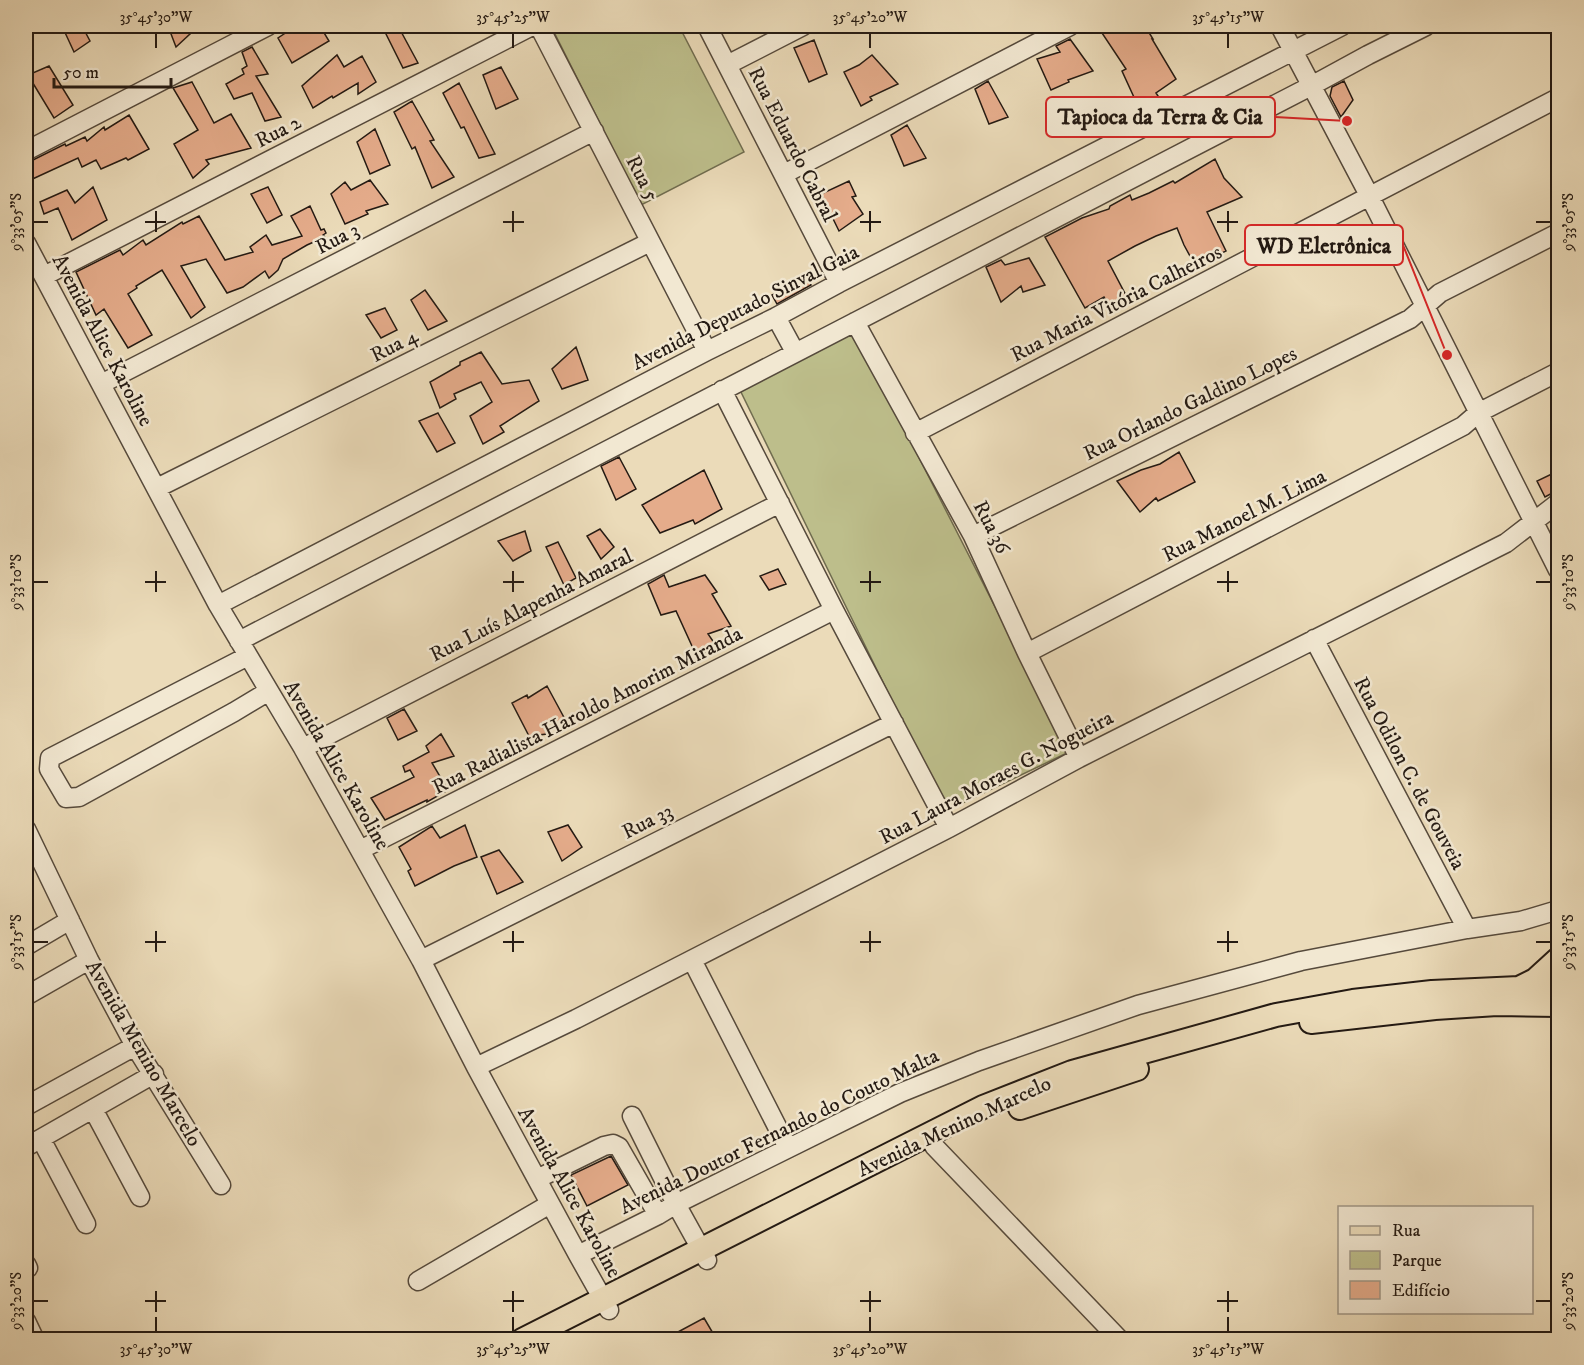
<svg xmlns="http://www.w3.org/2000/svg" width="1584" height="1365" font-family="'IM FELL DW Pica',serif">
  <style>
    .green { fill: #bdbe8b; stroke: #706c4f; stroke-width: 1.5 }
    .building { fill: #e5ac8b; stroke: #241a13; stroke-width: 1.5 }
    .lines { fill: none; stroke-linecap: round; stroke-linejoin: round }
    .minor-casing { stroke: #564a3c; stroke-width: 21 }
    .major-casing { stroke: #241a13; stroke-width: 26 }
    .minor { stroke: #f2e8d2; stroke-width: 18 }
    .major { stroke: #ebdbb9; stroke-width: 22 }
    .ticks { fill: none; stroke: #241a13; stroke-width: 2 }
    .labels { text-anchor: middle; stroke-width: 5; stroke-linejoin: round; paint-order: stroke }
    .street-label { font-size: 21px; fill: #241a13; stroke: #f2e8d2 }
    .leader { fill: none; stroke: #d62828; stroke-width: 2 }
    .callout-dot { fill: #d62828; stroke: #f2e8d2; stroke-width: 2 }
    .callout { fill: #f2e8d2; stroke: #d62828; stroke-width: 2 }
    .callout-label { font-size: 22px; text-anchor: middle; font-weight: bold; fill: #241a13 }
    .neatline { fill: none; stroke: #241a13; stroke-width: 2 }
    .ticks-label { font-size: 15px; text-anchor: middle; fill: #241a13 }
  </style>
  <rect width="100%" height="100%" fill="#ebdbb9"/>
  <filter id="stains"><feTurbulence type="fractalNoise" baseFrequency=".00333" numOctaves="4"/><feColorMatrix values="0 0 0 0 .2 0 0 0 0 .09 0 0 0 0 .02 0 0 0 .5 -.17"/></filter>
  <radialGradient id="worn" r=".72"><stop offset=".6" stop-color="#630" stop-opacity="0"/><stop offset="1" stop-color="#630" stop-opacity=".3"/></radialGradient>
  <path class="green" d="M551 26H679L744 152 641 205Z
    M855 332 1069 752 946 811 739 388Z"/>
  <path class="building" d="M62 26H82L90 41 74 52Z
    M168 26H188L191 33 176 47Z
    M303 26H320L329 41 292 63 278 38 293 28 294 30Z
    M382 26H398L418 63 403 68Z
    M1114 26H1145L1153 39H1152L1176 79 1156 93 1158 96 1138 106 1122 71 1126 69 1102 33Z
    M1070 39 1093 71 1068 80 1069 82 1051 90 1037 59 1060 52 1056 46Z
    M814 40 827 74 809 82 794 48Z
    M252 47 268 74 256 76 281 117 265 121 252 93 234 99 226 84 244 74 242 69 247 66 242 52Z
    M337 55 344 67 362 56 376 82 358 94V83L333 98 332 96 313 108 302 86Z
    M872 55 898 84 870 97 872 100 861 106 844 72 859 65Z
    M49 66 73 105 54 118 28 75Z
    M501 67 518 99 496 109 483 75Z
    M988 81 1008 117 989 124 975 89Z
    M1344 81 1353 100 1341 117 1330 96 1332 87Z
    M192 82 214 123 231 114 251 148 206 160 209 164 193 178 174 144 198 130 173 88Z
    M459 83 495 154 479 158 464 127 461 128 443 93Z
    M412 101 434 140 430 141 454 177 432 188 415 147 412 149 394 112Z
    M129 115 149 149 128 160 126 158 101 169 96 160 82 167 78 158 26 182V162L31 161 65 144 66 146 85 137 87 141 104 127 105 130Z
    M907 125 926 158 904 166 891 135Z
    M375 129 390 165 370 174 357 142Z
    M1215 159 1224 178 1242 197 1207 212 1226 251 1214 257 1197 269 1184 245 1177 228 1156 236 1135 246 1108 261 1130 303 1112 311 1104 297 1085 308 1045 237 1082 218 1109 209 1110 206 1130 195 1132 200 1149 193 1173 181 1175 183Z
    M370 180 388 204 366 211 368 214 345 224 331 194 345 182 351 190Z
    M849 181 856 196 852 197 863 214 839 231 821 194Z
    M93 187 107 220 72 240 58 208 44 214 40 202 67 190 75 203Z
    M268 187 282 215 267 223 251 194Z
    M310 206 321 230 324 229 326 233 323 235 325 237 307 245 283 259 278 270 269 278 265 271 243 287 227 293 206 259 181 266 205 307 191 318 162 270 136 286 137 288 128 294 152 335 128 348 104 309 96 315 76 272 120 250 123 255 143 240 146 245 182 222 183 224 199 216 225 260 253 252 250 247 266 235 272 245 302 236 291 216Z
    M1029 258 1045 285 1023 292 1021 286 1001 302 986 267 1001 260 1005 265Z
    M807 277 811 285 777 304 772 295Z
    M425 290 447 321 428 330 411 300Z
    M385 308 397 330 381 338 366 315Z
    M576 347 588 380 562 389 552 369Z
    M481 352 502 384 529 380 539 401 500 426 504 432 483 444 470 416 492 402 481 382 454 394 456 399 440 408 430 382 460 365V362Z
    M438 413 455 443 437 452 419 421Z
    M1179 452 1195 482 1158 501 1156 498 1140 512 1117 481 1141 470 1160 464Z
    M619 457 636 489 616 500 601 466Z
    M704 470 722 509 695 524 693 520 660 533 642 505Z
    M1558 471V490L1545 497 1537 481Z
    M600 529 614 547 601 559 587 536Z
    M525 531 531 551 513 561 498 541Z
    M558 542 576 578 564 585 546 547Z
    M778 569 786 584 769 590 760 576Z
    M664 575 669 587 705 575 717 592 712 594 731 626 708 634 717 647 697 657 676 611 661 615 648 584Z
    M547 686 567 723H542L547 734 529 736 512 703 527 695 528 698Z
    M404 709 417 731 398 740 387 718Z
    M441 734 454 756 432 763 448 790 427 802V800L385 820 371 798 414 777 410 770 405 772 403 766 429 752 426 746Z
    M465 825 477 857 454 866 415 886 408 871 411 869 399 847 432 826 440 838Z
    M568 825 582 847 562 861 548 832Z
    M499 850 523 882 497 894 481 857Z
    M611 1156 628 1185 587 1206 571 1175Z
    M704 1318 717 1340H663Z"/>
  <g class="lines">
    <g class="minor-casing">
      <path id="minor" d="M539 26 707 351
        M707 26 839 283
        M1280 26 1370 197 1558 570
        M727 65 803 26
        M26 151 268 26
        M784 174 1070 26
        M26 243 218 605 303 748 421 960 476 1067 578 1255 609 1310
        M44 276 532 26
        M776 317 795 352
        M855 322 973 536 1027 653 1079 758
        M101 384 594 131
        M722 390 834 610 949 828
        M915 433 1558 98
        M157 488 650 242
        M973 536 1410 319 1440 293 1558 233
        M218 605 707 351 776 317 839 283 1342 26
        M1314 639 1467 929
        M239 641 1311 86 1368 55 1426 26
        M1027 653 1463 426 1478 413 1558 372
        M248 656 50 758 49 769 66 798 79 797 234 712 269 691
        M303 748 780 503
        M26 829 89 960 135 1046 221 1185
        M360 850 834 610
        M26 946 70 920
        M421 960 894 723
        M692 960 788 1148
        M26 996 89 960
        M476 1067 576 1019 949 828 1079 758 1506 543 1558 503
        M26 1106 135 1046
        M93 1109 140 1197
        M632 1116 676 1204 707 1260
        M41 1139 86 1224
        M934 1146 1120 1340
        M26 1147 154 1074
        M537 1179 604 1146 613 1144 619 1147 658 1215
        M578 1255 658 1215 676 1204 900 1093 979 1061 1138 1005 1301 961 1467 929 1521 921 1558 910
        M26 1264 28 1268
        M418 1281 550 1204
        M26 1321 35 1340"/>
    </g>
    <g class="major-casing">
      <path id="major" d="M1519 988 1535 980 1558 959
        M1311 1022 1435 1008 1497 1004 1558 1005
        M1020 1108 1137 1069
        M522 1340 983 1107 1072 1072 1276 1015 1353 1001 1432 992 1519 988 1558 989"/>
    </g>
    <use href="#minor" class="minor"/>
    <use href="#major" class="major"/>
  </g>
  <path class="ticks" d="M156 33V48M513 33V48M870 33V48M1228 33V48M156 211V232M513 211V232M870 211V232M1228 211V232M33 222H48M145 222H166M503 222H524M860 222H881M1217 222H1238M1536 222H1551M156 571V592M513 571V592M870 571V592M1228 571V592M33 582H48M145 582H166M503 582H524M860 582H881M1217 582H1238M1536 582H1551M156 931V952M513 931V952M870 931V952M1228 931V952M33 942H48M145 942H166M503 942H524M860 942H881M1217 942H1238M1536 942H1551M156 1291V1312M513 1291V1312M870 1291V1312M1228 1291V1312M33 1301H48M145 1301H166M503 1301H524M860 1301H881M1217 1301H1238M1536 1301H1551M156 1317V1332M513 1317V1332M870 1317V1332M1228 1317V1332"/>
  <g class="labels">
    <g class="street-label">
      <text transform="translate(278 131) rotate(-27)" y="7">Rua 2</text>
      <text transform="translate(793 144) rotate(63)" y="7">Rua Eduardo Cabral</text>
      <text transform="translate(643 178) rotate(63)" y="7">Rua 5</text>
      <text transform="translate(337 238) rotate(-27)" y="7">Rua 3</text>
      <text transform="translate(1116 303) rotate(-27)" y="7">Rua Maria Vitória Calheiros</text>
      <text transform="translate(745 307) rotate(-27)" y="7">Avenida Deputado Sinval Gaia</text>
      <text transform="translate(103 340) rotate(62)" y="7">Avenida Alice Karoline</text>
      <text transform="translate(394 345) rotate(-27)" y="7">Rua 4</text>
      <text transform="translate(1190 403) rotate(-26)" y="7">Rua Orlando Galdino Lopes</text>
      <text transform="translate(1244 515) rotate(-27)" y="7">Rua Manoel M. Lima</text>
      <text transform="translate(992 527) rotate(63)" y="7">Rua 36</text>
      <text transform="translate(531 605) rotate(-27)" y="7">Rua Luís Alapenha Amaral</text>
      <text transform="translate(587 710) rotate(-27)" y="7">Rua Radialista Haroldo Amorim Miranda</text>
      <text transform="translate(337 765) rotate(60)" y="7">Avenida Alice Karoline</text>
      <text transform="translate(1410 773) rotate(62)" y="7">Rua Odilon C. de Gouveia</text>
      <text transform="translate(996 777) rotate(-28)" y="7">Rua Laura Moraes G. Nogueira</text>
      <text transform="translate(647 821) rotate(-27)" y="7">Rua 33</text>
      <text transform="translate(144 1053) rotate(60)" y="7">Avenida Menino Marcelo</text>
      <text transform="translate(954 1126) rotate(-25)" y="7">Avenida Menino Marcelo</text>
      <text transform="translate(779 1131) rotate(-26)" y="7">Avenida Doutor Fernando do Couto Malta</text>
      <text transform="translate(570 1192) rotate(61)" y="7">Avenida Alice Karoline</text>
    </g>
  </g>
  <path class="leader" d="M1347 121L1275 117M1447 355L1403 245"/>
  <g class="callout-dot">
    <circle cx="1347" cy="121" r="6"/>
    <circle cx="1447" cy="355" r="6"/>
  </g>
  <g class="callout">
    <rect x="1046" y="97" width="229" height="40" rx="6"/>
    <rect x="1245" y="225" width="158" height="40" rx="6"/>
  </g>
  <g class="callout-label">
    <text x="1160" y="124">Tapioca da Terra &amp; Cia</text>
    <text x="1324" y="253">WD Eletrônica</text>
  </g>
  <rect width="1584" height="1365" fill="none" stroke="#ebdbb9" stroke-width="66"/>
  <rect x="1338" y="1206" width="195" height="108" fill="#f2e8d2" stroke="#a09686" stroke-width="1.5"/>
  <rect x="1350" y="1226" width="30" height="9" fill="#ebdbb9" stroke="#a09686" stroke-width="1.5"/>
  <text x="1392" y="1236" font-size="18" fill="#241a13">Rua</text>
  <rect x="1350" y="1251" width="30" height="18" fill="#bdbe8b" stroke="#a09686" stroke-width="1.5"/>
  <text x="1392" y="1266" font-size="18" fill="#241a13">Parque</text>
  <rect x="1350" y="1281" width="30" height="18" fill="#e5ac8b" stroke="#a09686" stroke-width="1.5"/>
  <text x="1392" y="1296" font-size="18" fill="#241a13">Edifício</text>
  <path d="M54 78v9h117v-9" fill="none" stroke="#241a13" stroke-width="3"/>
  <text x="63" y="78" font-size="18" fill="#241a13" stroke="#f2e8d2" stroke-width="4.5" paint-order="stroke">50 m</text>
  <rect x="33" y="33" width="1518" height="1299" class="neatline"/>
  <g class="ticks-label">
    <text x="156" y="22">35°45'30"W</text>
    <text x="513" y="22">35°45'25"W</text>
    <text x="870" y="22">35°45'20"W</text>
    <text x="1228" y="22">35°45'15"W</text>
    <text transform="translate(16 222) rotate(-90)" y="5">9°33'05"S</text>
    <text transform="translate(1568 222) rotate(-90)" y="5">9°33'05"S</text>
    <text transform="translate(16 582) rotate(-90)" y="5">9°33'10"S</text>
    <text transform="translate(1568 582) rotate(-90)" y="5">9°33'10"S</text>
    <text transform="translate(16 942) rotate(-90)" y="5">9°33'15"S</text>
    <text transform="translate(1568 942) rotate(-90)" y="5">9°33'15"S</text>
    <text transform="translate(16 1301) rotate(-90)" y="5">9°33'20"S</text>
    <text transform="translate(1568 1301) rotate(-90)" y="5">9°33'20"S</text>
    <text x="156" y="1354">35°45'30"W</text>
    <text x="513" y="1354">35°45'25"W</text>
    <text x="870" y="1354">35°45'20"W</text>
    <text x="1228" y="1354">35°45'15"W</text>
  </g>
  <rect width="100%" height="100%" filter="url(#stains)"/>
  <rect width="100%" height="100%" fill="url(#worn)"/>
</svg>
